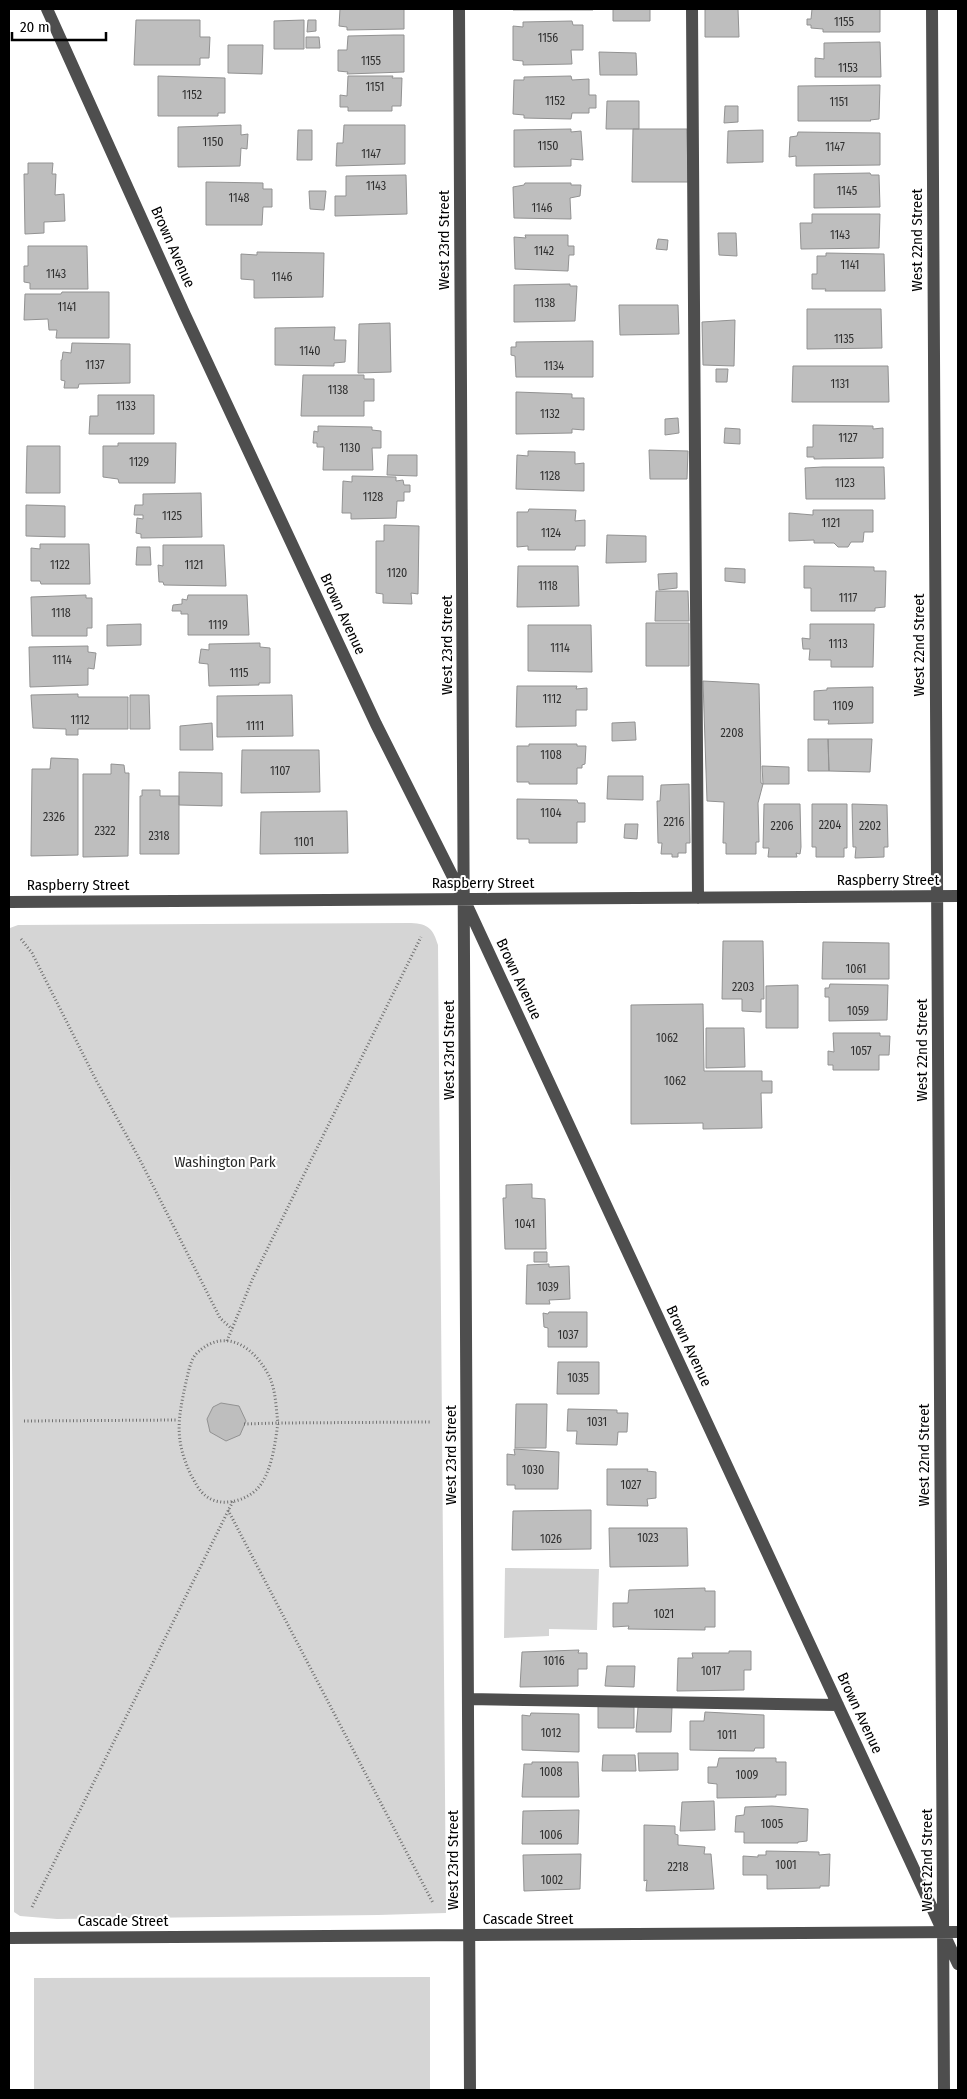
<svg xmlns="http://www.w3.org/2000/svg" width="967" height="2099" font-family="'Fira Sans Condensed',sans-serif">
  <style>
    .green { fill: #d5d5d5 }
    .building { fill: #bebebe; stroke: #929292 }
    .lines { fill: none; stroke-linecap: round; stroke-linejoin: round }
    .path { stroke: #707070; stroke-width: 3; stroke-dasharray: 1 2.5; stroke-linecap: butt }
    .minor { stroke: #4e4e4e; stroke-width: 12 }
    .labels { text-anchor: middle; stroke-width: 4; stroke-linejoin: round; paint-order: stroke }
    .number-label { font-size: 12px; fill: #303030 }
    .street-label { font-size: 15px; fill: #000; stroke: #fff }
    .park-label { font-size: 15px; fill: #2c2c2c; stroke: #fff }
  </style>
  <rect width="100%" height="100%" fill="#fff"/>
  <path class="green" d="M411 923C429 924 433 929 438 945L446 1913 378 1915 57 1919 20 1916 14 1912 13 1466 9 1056 10 928 18 925Z
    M505 1568 599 1569 597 1630 549 1629V1636L504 1638Z
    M430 1977V2090H34V1978Z"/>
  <path class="building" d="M340 9H404V29L347 30V27L339 26Z
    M513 9H593V10H513Z
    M613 9H650V21H613Z
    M705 9H738L739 37H705Z
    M812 9H880V32H823V29L811 28V25H807V19H811Z
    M136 20H200V37H210L209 58H200V65H134Z
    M304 20V49H274V21Z
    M308 20H316V31L307 32Z
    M572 21 573 25H583V50H571L572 64 523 65V61L513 60V26L523 27V22Z
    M394 35H404V72L347 74 348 72 338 71V50H347L348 36Z
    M306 37H319L320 48H306Z
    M880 42 881 77H815V58L824 59V43Z
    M228 45H263L262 74 228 73Z
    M599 52 636 53 637 75H600Z
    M158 76 225 78V113H218V116H158Z
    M348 76H393L392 78H402L401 106H392V111H348V107H340V95L347 96Z
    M571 76 572 80 589 79V95H596V108H589V113H572L571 119 524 118V115L513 114 514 80H524V77Z
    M880 85 879 119 870 120 871 121H798V86Z
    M607 101H639V129H606Z
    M725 106H738V122L724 123Z
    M241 125V135L248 134 247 149 241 148 240 166 178 167V127Z
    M344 125H405V164L336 166 337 143H343Z
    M571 129V132L581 131 583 160 571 159V166L514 167V130Z
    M633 129H687L688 182H632Z
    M298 130H312V160H297Z
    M763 130V162L727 163 728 131Z
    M798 132 880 133V165L796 166V156L789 157 790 137 797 136Z
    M28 163H53L52 174H56L55 195 64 194 65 221 44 222V233L25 234 24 174H28Z
    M870 173 871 175H879L880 207 814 208V174Z
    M406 175 407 214 335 216V196H346V176Z
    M206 182 263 183V189H272V207H263L262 225H206Z
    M525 183H571V185H581L580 196 570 198 571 219 514 218 513 187 524 185Z
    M309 191H326L324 210 310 209Z
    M812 214H880L879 248 801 249 800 223H812Z
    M718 233H736L737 256 719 255Z
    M525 235H568V246H574V255H569L568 271 515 269 514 237 526 238Z
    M658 239 668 240 667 250 656 249Z
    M28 246H87L88 289H30V283L24 282V266H28Z
    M257 252 324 253 323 297 254 298V280L241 279V254L257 255Z
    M826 253 884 254 885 291H825L826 289H812V274H817V256H826Z
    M570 284V286H577L575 321 514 322V285Z
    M62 292H109V338H56L57 330H49L48 319 24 320 25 294H61Z
    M619 305H678L679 334 620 335Z
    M807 309H881L882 348 807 349Z
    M735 320 734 366 703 365 702 322Z
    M390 323 391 372 358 373 359 324Z
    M335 327 334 340H346L345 362 334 363V366L275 365V328Z
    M593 341V377H516L515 356 511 355V347H516V342Z
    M72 343 130 344V383L79 384 78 388H64L65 381 61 380V360H62L63 352 71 353Z
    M793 366H888L889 402H792Z
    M716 369H728L727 382H716Z
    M303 375H364V379H374V401H364V416H301Z
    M516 392 572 394V398H584V430L572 429V433L516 434Z
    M98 395H154V434H89L90 416H98Z
    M678 418 679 433 665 435V419Z
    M813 425 873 426V429L883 428V458L814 459V457H807V447H813Z
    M318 426 372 427V430L381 431V448H372L373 470H323L324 447H317V443H313L314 431 318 432Z
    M725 428 740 429V444L724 443Z
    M118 443H176L175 483H119L118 479 103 477V446H118Z
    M27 446H60V493H26Z
    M649 450 688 451 687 479H650Z
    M528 451 575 452V464L584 463V491L516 489 517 455 528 456Z
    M388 455H417V476L387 475Z
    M823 467H884L885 499H806L805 468Z
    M352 476 396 477V481L403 480 404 485H410V492H404V501H397L396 518 351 519V513H342L343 481 352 482Z
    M201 493 202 537 141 538V534L136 533 137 518 143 519V515H134L135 505H143V494Z
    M26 505 65 506V537L26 536Z
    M529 509 576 510 575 521 585 520V546H576L575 550H528V546L517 547V512H528Z
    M813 510H873V532H864L863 542H851L848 547H838L834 543H814V540L789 541V513L813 515Z
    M384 525 419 526 418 594 411 593 412 604 383 603V594L376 593V541H384Z
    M607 535 646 536V562L606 563Z
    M40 544H89L90 584H41L40 581H31V548L40 549Z
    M163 545H224L226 586 164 585 163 582H159L158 565 163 566Z
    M137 547H150L151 565H136Z
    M518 566H578L579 606 517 607Z
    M804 566 874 567V571H886L885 607 875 608V611H811V588H804Z
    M725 568 745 569V583L725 581Z
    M677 573V588L659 590 658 574Z
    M656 591H688L689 621H655Z
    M86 595V598H92V628H87V636H32L31 597Z
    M188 595H247L249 635H188V614H181V611H172L173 605 182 604V599L187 600Z
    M646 623H689V666H646Z
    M141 624V645L107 646V625Z
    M810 624H874L873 667H831V660H809L810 649H803L802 638 810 639Z
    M528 625H591L592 672 528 671Z
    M260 643V647L270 648V683H259V685L209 686 208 664 199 663 201 649 209 650V644Z
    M88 646V652L96 653 94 669 88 668V685L30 687 29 647Z
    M703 681 759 684 761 783 763 784 758 803 759 842H756V854H726V843H723L724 802 707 801Z
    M517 686H577L576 689 587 688V710H576V726L516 727Z
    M873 687V723L828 724 829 720H814V691L827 690V688Z
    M78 694V697H128V729H78V735H66V729L33 728 31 695Z
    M130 695H149L150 729H130Z
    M292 695 293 736 217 737V696Z
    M635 722 636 740 612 741V723Z
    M212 723 213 750H180V726Z
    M808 739H828L829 771H808Z
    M828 739H872L870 772 829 771Z
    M529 744H577V746H586L585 764 582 765V768H577V784H529V782H517V746H529Z
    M242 750H319L320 792 241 793Z
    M51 758 78 759V855L31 856 32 769H50Z
    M111 764 124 765 125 773H129L128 856 83 857V774H111Z
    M762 766 789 767V784H763Z
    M179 772 222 773V806L179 805Z
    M608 776H643V800L607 799Z
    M689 784 690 843H686V853H678V857H672V854H661L662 843H658L657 801H660L661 785Z
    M142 790H160V796H179V854H140V796H142Z
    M517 799 577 800 578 803H585V822H577V843H529V839H517Z
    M764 804H800L801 847 800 854 796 853 797 857H768L769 848H763Z
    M812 804H847V848H844V857H816V847H812Z
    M852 804 887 805 888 847H884V857L855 858 856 847H853Z
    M347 811 348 853 260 854 261 812Z
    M625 824H638L637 839 624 838Z
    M723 941H763L764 999H761V1012L742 1011V999H722Z
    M823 942 889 943V979H822Z
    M830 984 888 985 887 1020 829 1021V997H825V988H829Z
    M798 985V1028H766V986Z
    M703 1004 704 1071H762V1081H772V1093H761L762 1128 703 1129V1123L631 1124V1005Z
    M706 1028H744L745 1067 706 1068Z
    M833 1033H880V1036H890L889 1055H879V1070H833V1065H828V1051L834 1052Z
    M532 1184V1198L545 1199 546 1249H505L503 1198H506V1185Z
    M534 1252H547V1262H534Z
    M549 1264V1267L569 1266 570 1299 549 1300 550 1304H526L527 1265Z
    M549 1312H587V1347H548V1328L544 1327 543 1313 548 1314Z
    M558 1362H599V1394H557Z
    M221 1403 239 1406 246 1421 240 1435 226 1441 210 1432 207 1419 213 1407Z
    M516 1404H547L546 1448H515Z
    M568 1409 617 1410V1413H628L627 1432H618L617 1445 576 1444 577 1431H567Z
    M514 1449 559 1452 558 1489H515V1485H507V1454L515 1455Z
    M607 1469H648L647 1471 656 1472V1498L647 1499 648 1506 607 1505Z
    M591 1510V1549L512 1550 513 1511Z
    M609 1528H687L688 1566 610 1567Z
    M705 1588V1591H715V1627H705V1630L628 1629 629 1626 613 1627V1603H628L629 1590Z
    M579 1650 578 1653H587V1669H578V1686L520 1687 522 1652Z
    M729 1651H751V1670H744V1690L677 1691 678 1658H693L692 1653H729Z
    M607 1666H635L634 1687 605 1686Z
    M598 1706 634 1707V1728H598Z
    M638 1707H672L671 1732H636Z
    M705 1712 764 1715V1748H755L754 1751 690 1750V1721H704Z
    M531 1713 579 1714V1752L522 1750V1715L530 1716Z
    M638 1753H678V1770L639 1771Z
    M603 1755H635L636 1771H602Z
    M719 1758H776V1762H786V1795H776V1797L717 1798V1784L708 1783V1767H717Z
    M532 1762H578L579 1797H522L524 1764H532Z
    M714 1801 715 1830 680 1831 682 1802Z
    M772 1806 808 1809 807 1841 798 1842V1843H744V1832H735L736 1816 744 1815 745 1807Z
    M579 1810 578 1844H522L523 1811Z
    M644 1825 675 1826V1834L678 1835V1845L705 1847 704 1854H711L714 1889 646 1891 647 1880 644 1881Z
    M766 1851 819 1852V1855L830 1854 829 1886H820V1888L767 1889V1875H743V1856L758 1857V1855H766Z
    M581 1854 580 1889 524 1891 523 1855Z"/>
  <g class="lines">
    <path class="path" d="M21 939 32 953 96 1080 140 1160 220 1318 232 1329
      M227 1341 253 1278 421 937
      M24 1421 178 1420
      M244 1424 278 1423C275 1443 272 1472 258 1488 246 1501 221 1508 206 1496 199 1491 195 1482 191 1475 174 1439 178 1419 186 1382 188 1374 190 1361 196 1354 225 1325 256 1348 270 1378 276 1392 276 1409 278 1423L430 1422
      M228 1510 433 1903
      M32 1907 233 1501"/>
    <path class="minor" d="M47 9 185 315 376 724 464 899 958 1964
      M459 9 470 2090
      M692 9 698 898
      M932 9 944 2090
      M9 902 958 896
      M468 1699 838 1705
      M9 1938 958 1932"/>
  </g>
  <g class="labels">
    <g class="number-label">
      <text x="844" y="26">1155</text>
      <text x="548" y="42">1156</text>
      <text x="371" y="65">1155</text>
      <text x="848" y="72">1153</text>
      <text x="375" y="91">1151</text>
      <text x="192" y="99">1152</text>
      <text x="555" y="105">1152</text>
      <text x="839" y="106">1151</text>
      <text x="213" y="146">1150</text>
      <text x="548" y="150">1150</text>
      <text x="835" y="151">1147</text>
      <text x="371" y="158">1147</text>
      <text x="376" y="190">1143</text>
      <text x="847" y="195">1145</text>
      <text x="239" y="202">1148</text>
      <text x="542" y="212">1146</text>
      <text x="840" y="239">1143</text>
      <text x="544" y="255">1142</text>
      <text x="850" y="269">1141</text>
      <text x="56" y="278">1143</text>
      <text x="282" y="281">1146</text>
      <text x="545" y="307">1138</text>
      <text x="67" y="311">1141</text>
      <text x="844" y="343">1135</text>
      <text x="310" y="355">1140</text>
      <text x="95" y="369">1137</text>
      <text x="554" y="370">1134</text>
      <text x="840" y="388">1131</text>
      <text x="338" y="394">1138</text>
      <text x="126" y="410">1133</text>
      <text x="550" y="418">1132</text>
      <text x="848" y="442">1127</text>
      <text x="350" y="452">1130</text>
      <text x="139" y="466">1129</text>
      <text x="550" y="480">1128</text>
      <text x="845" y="487">1123</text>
      <text x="373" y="501">1128</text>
      <text x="172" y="520">1125</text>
      <text x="831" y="527">1121</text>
      <text x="551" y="537">1124</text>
      <text x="60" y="569">1122</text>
      <text x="194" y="569">1121</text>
      <text x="397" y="577">1120</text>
      <text x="548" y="590">1118</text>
      <text x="848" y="602">1117</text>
      <text x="61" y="617">1118</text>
      <text x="218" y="629">1119</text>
      <text x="838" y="648">1113</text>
      <text x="560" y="652">1114</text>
      <text x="62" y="664">1114</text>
      <text x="239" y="677">1115</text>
      <text x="552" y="703">1112</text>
      <text x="843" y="710">1109</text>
      <text x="80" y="724">1112</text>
      <text x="255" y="730">1111</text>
      <text x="732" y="737">2208</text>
      <text x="551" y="759">1108</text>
      <text x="280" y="775">1107</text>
      <text x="551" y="817">1104</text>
      <text x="54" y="821">2326</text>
      <text x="674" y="826">2216</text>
      <text x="830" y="829">2204</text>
      <text x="782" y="830">2206</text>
      <text x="870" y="830">2202</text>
      <text x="105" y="835">2322</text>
      <text x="159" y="840">2318</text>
      <text x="304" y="846">1101</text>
      <text x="856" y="973">1061</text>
      <text x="743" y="991">2203</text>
      <text x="858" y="1015">1059</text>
      <text x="667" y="1042">1062</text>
      <text x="861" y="1055">1057</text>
      <text x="675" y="1085">1062</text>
      <text x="525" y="1228">1041</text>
      <text x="548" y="1291">1039</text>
      <text x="568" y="1339">1037</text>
      <text x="578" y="1382">1035</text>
      <text x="597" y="1426">1031</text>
      <text x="533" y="1474">1030</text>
      <text x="631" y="1489">1027</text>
      <text x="648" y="1542">1023</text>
      <text x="551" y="1543">1026</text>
      <text x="664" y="1618">1021</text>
      <text x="554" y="1665">1016</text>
      <text x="711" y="1675">1017</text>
      <text x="551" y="1737">1012</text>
      <text x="727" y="1739">1011</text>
      <text x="551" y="1776">1008</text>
      <text x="747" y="1779">1009</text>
      <text x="772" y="1828">1005</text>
      <text x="551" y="1839">1006</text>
      <text x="786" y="1869">1001</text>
      <text x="678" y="1871">2218</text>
      <text x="552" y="1884">1002</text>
    </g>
    <g class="street-label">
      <text transform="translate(444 240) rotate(-90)" y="5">West 23rd Street</text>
      <text transform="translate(917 240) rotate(-90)" y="5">West 22nd Street</text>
      <text transform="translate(173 247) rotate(66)" y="5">Brown Avenue</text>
      <text transform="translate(343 614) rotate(65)" y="5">Brown Avenue</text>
      <text transform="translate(447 645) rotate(-90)" y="5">West 23rd Street</text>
      <text transform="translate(919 645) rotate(-90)" y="5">West 22nd Street</text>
      <text x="888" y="885">Raspberry Street</text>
      <text x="483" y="888">Raspberry Street</text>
      <text x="78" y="890">Raspberry Street</text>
      <text transform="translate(519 979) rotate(65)" y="5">Brown Avenue</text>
      <text transform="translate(449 1050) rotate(-90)" y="5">West 23rd Street</text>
      <text transform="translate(922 1050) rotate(-90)" y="5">West 22nd Street</text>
      <text transform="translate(689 1346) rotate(65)" y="5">Brown Avenue</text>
      <text transform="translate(451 1455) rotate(-90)" y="5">West 23rd Street</text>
      <text transform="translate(924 1455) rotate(-90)" y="5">West 22nd Street</text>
      <text transform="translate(860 1713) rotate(65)" y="5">Brown Avenue</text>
      <text transform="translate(453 1860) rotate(-90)" y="5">West 23rd Street</text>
      <text transform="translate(927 1860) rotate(-90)" y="5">West 22nd Street</text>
      <text x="528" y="1924">Cascade Street</text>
      <text x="123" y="1926">Cascade Street</text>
    </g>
    <g class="park-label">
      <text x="225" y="1167">Washington Park</text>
    </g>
  </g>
  <rect width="967" height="2099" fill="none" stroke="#000000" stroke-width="20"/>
  <path d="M12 32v8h94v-8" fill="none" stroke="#000000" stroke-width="2.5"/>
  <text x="20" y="32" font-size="15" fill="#000000" stroke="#ffffff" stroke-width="4" paint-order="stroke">20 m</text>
</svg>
